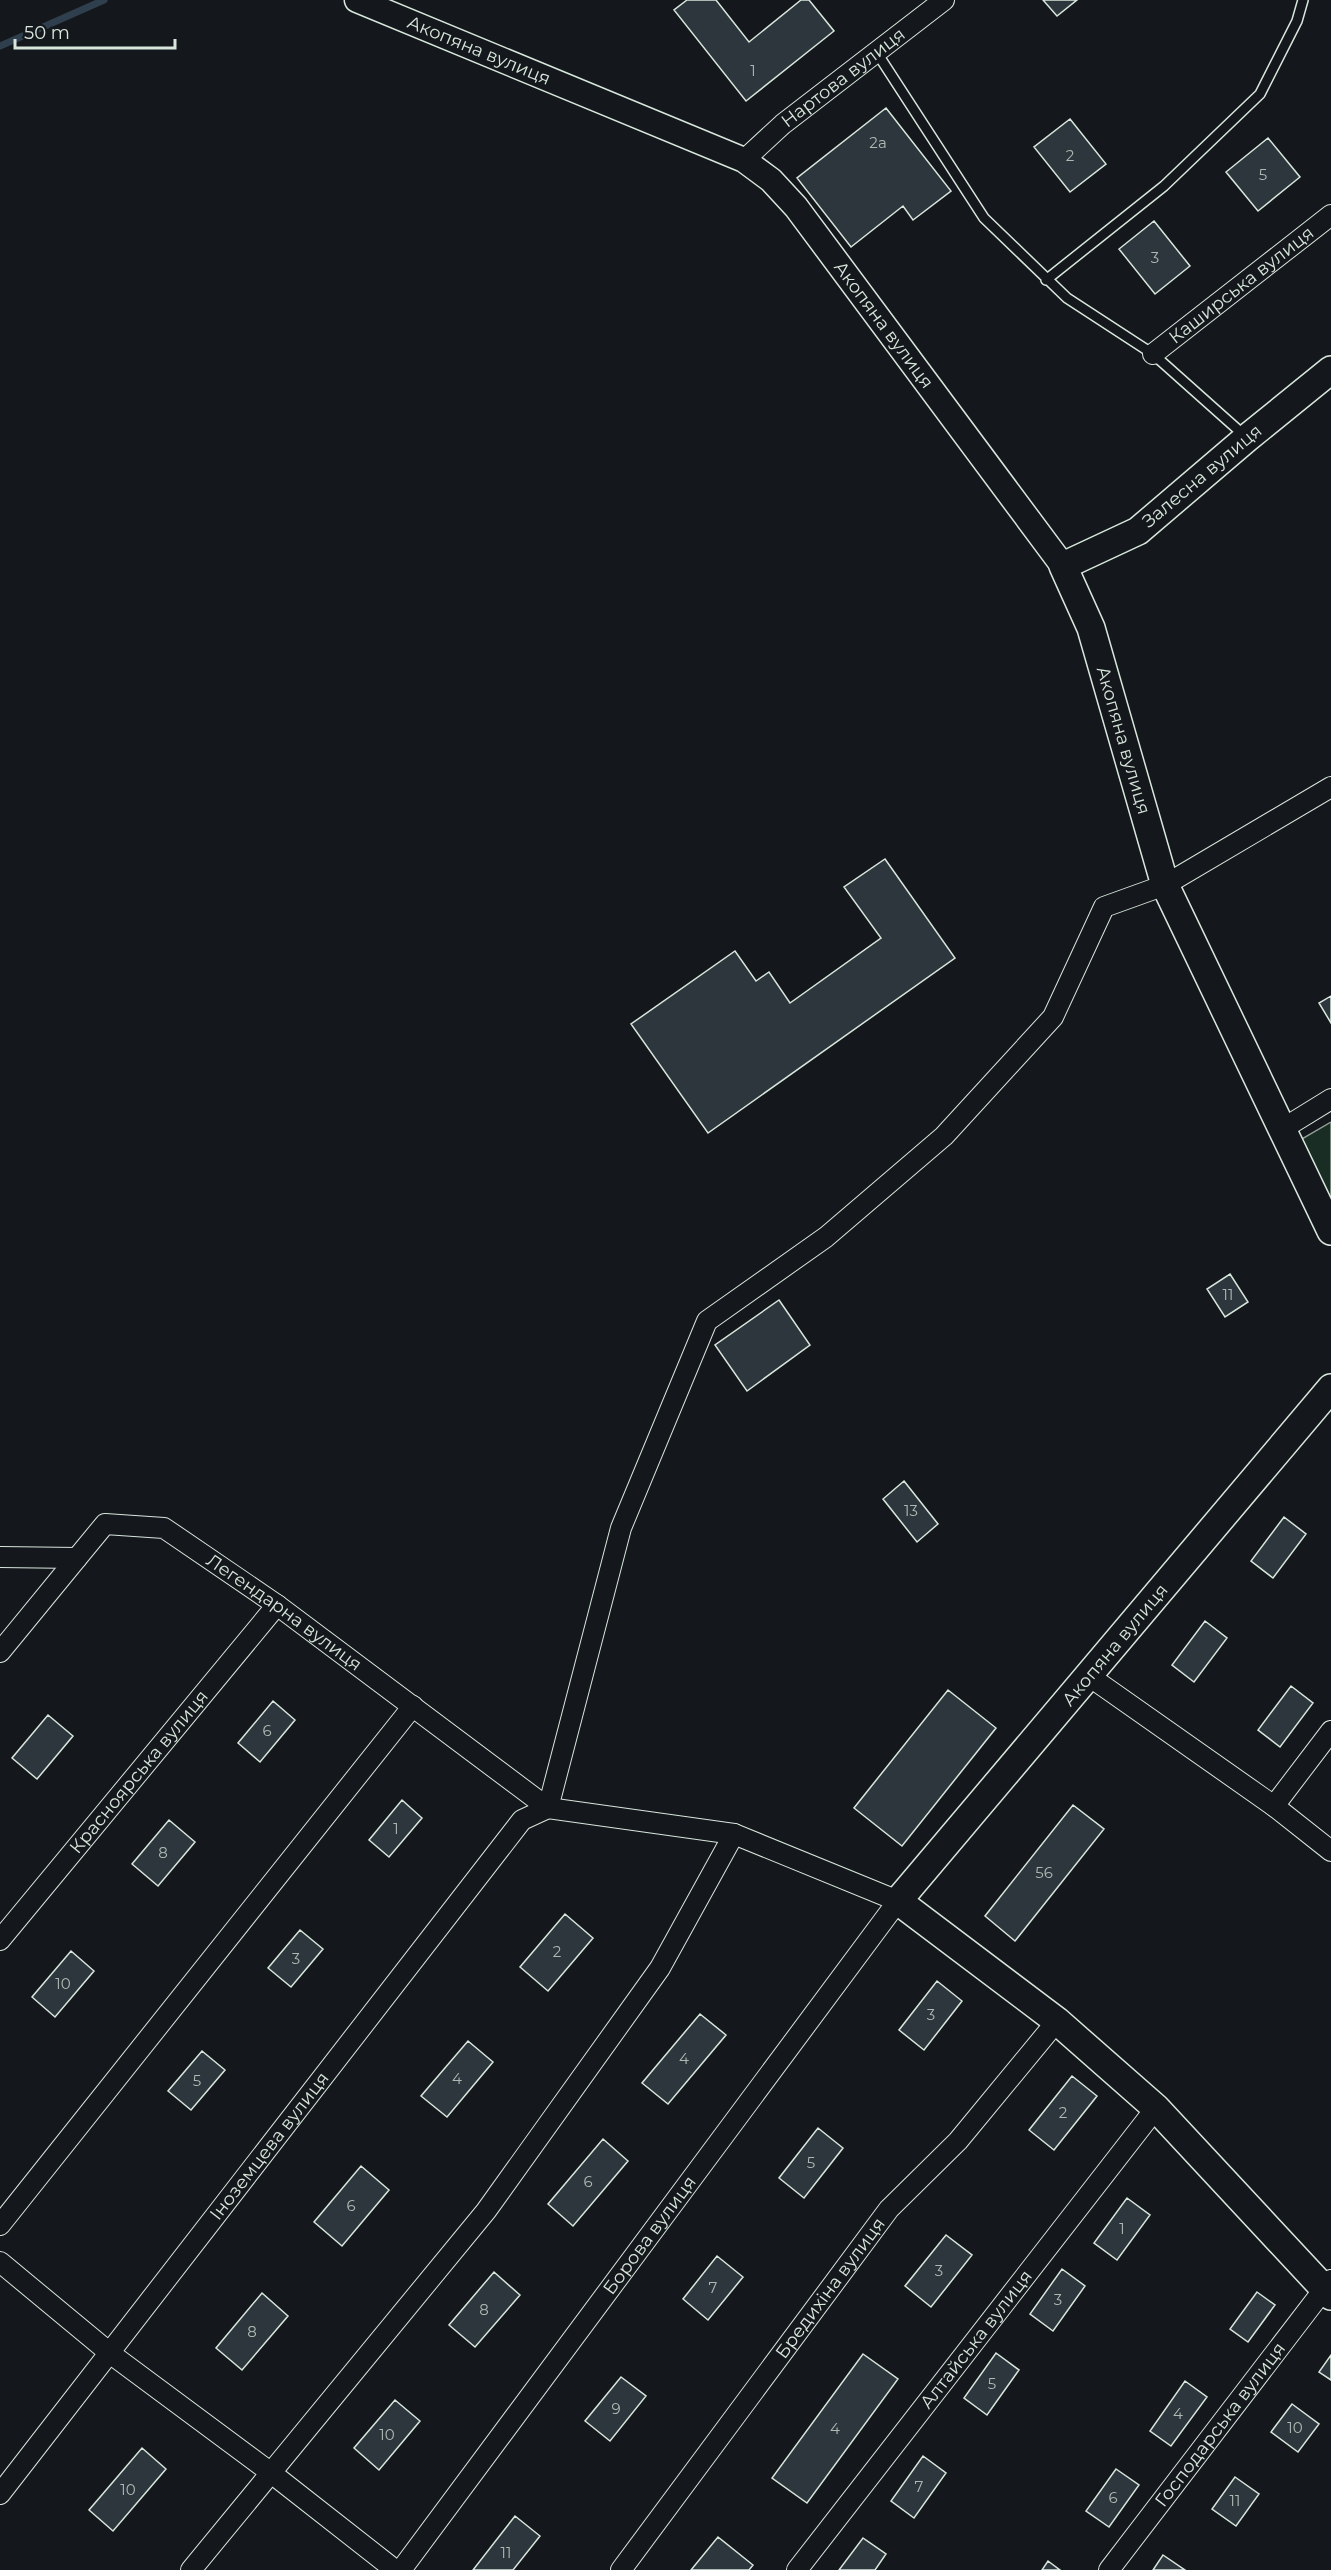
<svg xmlns="http://www.w3.org/2000/svg" width="1331" height="2570" font-family="Montserrat,sans-serif">
  <style>
    .green { fill: #1a2d24; stroke: #939e99; stroke-width: 1.5 }
    .lines { fill: none; stroke-linecap: round; stroke-linejoin: round }
    .stream { stroke: #2f3f4d; stroke-width: 7 }
    .building { fill: #2c363c; stroke: #d8e6dc; stroke-width: 1.5 }
    .service-casing { stroke: #d8e6dc; stroke-width: 12 }
    .minor-casing { stroke: #d8e6dc; stroke-width: 22 }
    .tertiary-casing { stroke: #d8e6dc; stroke-width: 27 }
    .secondary-casing { stroke: #d8e6dc; stroke-width: 30 }
    .service { stroke: #14181c; stroke-width: 9 }
    .minor { stroke: #14181c; stroke-width: 20 }
    .tertiary { stroke: #14181c; stroke-width: 24 }
    .secondary { stroke: #14181c; stroke-width: 27 }
    .labels { text-anchor: middle; stroke-width: 4.5; stroke-linejoin: round; paint-order: stroke }
    .number-label { font-size: 15px; fill: #adbab4 }
    .street-label { font-size: 18px; fill: #d8e6dc; stroke: #14181c }
  </style>
  <rect width="100%" height="100%" fill="#14181c"/>
  <path class="green" d="M1331 1122V1203L1300 1140Z"/>
  <g class="lines">
    <path class="stream" d="M0 46 104 0"/>
  </g>
  <path class="building" d="M687 0H716L749 42 801 0H809L834 31 746 101 674 10Z
    M1043 0H1077L1057 16Z
    M886 108 951 191 913 220 903 206 851 247 797 178Z
    M1070 119 1106 164 1070 192 1034 147Z
    M1268 138 1300 177 1258 211 1226 172Z
    M1154 221 1190 266 1155 294 1119 249Z
    M885 859 955 958 708 1133 631 1024 735 951 756 981 769 972 790 1003 881 938 844 887Z
    M1331 996V1023L1319 1003Z
    M1230 1274 1248 1302 1225 1317 1207 1289Z
    M779 1300 810 1345 747 1391 715 1345Z
    M904 1481 938 1524 917 1542 883 1499Z
    M1284 1517 1306 1534 1273 1578 1251 1561Z
    M1205 1621 1227 1638 1194 1682 1172 1665Z
    M1291 1686 1313 1703 1280 1747 1258 1730Z
    M948 1690 996 1728 902 1846 854 1808Z
    M273 1701 295 1720 260 1762 238 1743Z
    M48 1715 73 1736 37 1779 12 1758Z
    M402 1800 422 1818 389 1857 369 1840Z
    M1073 1805 1104 1829 1015 1941 985 1916Z
    M169 1820 195 1842 158 1886 132 1864Z
    M565 1914 593 1938 548 1991 520 1967Z
    M300 1930 323 1949 291 1987 268 1968Z
    M71 1951 94 1971 55 2017 32 1997Z
    M937 1981 962 2001 924 2050 899 2030Z
    M700 2014 726 2035 668 2104 642 2083Z
    M468 2041 493 2062 447 2117 421 2096Z
    M202 2051 225 2070 191 2110 168 2091Z
    M1072 2076 1097 2096 1054 2150 1029 2130Z
    M818 2128 843 2148 804 2198 779 2178Z
    M603 2139 628 2161 573 2226 548 2204Z
    M361 2166 389 2190 342 2246 314 2222Z
    M1127 2198 1150 2215 1117 2260 1094 2243Z
    M946 2235 972 2255 931 2307 905 2286Z
    M717 2256 743 2277 708 2320 683 2299Z
    M1062 2269 1085 2286 1053 2331 1030 2314Z
    M494 2272 520 2295 475 2347 449 2325Z
    M1257 2292 1275 2305 1248 2342 1230 2329Z
    M262 2293 288 2316 242 2370 216 2348Z
    M996 2353 1019 2370 987 2415 964 2398Z
    M863 2354 898 2379 807 2503 772 2478Z
    M1331 2355V2380L1319 2372Z
    M621 2377 646 2396 610 2441 585 2421Z
    M1185 2381 1207 2397 1171 2446 1150 2431Z
    M395 2400 420 2421 379 2470 354 2448Z
    M1292 2404 1319 2424 1298 2452 1271 2432Z
    M142 2448 166 2469 113 2531 89 2510Z
    M923 2456 946 2473 914 2518 891 2501Z
    M1116 2469 1139 2485 1109 2527 1086 2511Z
    M1235 2477 1259 2494 1236 2526 1212 2509Z
    M515 2516 540 2536 513 2570H473Z
    M718 2537 753 2565 749 2570H691Z
    M863 2538 886 2554 875 2570H839Z
    M1163 2555 1185 2570H1153Z
    M1048 2561 1060 2570H1042Z"/>
  <g class="lines">
    <g class="service-casing">
      <path id="service" d="M877 53 984 218 1067 298 1153 354 1245 436
        M1046 280 1164 186 1260 94 1297 21 1303 0"/>
    </g>
    <g class="minor-casing">
      <g id="minor">
        <path id="s1" d="M744 160 783 124 944 0"/>
        <path id="s2" d="M1153 354 1331 215"/>
        <path d="M1284 1128 1331 1099"/>
        <path id="s3" d="M0 1557 77 1558 105 1524 164 1528 277 1605 548 1808"/>
        <path d="M0 1652 77 1558"/>
        <path d="M1089 1676 1274 1806 1331 1851"/>
        <path d="M1274 1806 1331 1731"/>
        <path d="M548 1808 621 1528 707 1321 826 1237 944 1136 1053 1017 1104 907 1165 885 1331 787"/>
        <path id="s4" d="M0 1940 277 1605"/>
        <path d="M0 2225 413 1706"/>
        <path d="M0 2262 111 2354 270 2472 395 2570"/>
        <path id="s5" d="M0 2494 522 1820 548 1808"/>
        <path d="M191 2570 486 2211 660 1968 734 1834"/>
        <path id="s6" d="M401 2570 898 1901 734 1834 548 1808"/>
        <path id="s7" d="M621 2570 889 2209 958 2141 1057 2021"/>
        <path id="s8" d="M797 2570 1156 2108"/>
        <path id="s9" d="M1109 2570 1331 2280"/>
      </g>
    </g>
    <g class="tertiary-casing">
      <g id="tertiary">
        <path id="s10" d="M357 0 744 160 771 180 796 207 1063 566"/>
      </g>
    </g>
    <g class="secondary-casing">
      <g id="secondary">
        <path id="s11" d="M1331 370 1247 438 1138 531 1063 566 1091 628 1165 885 1331 1231"/>
        <path d="M1331 1388 898 1901 1057 2021 1156 2108 1331 2296"/>
      </g>
    </g>
    <use href="#service" class="service"/>
    <use href="#minor" class="minor"/>
    <use href="#tertiary" class="tertiary"/>
    <use href="#secondary" class="secondary"/>
  </g>
  <g class="labels">
    <g class="number-label">
      <text x="753" y="76">1</text>
      <text x="878" y="148">2а</text>
      <text x="1070" y="161">2</text>
      <text x="1263" y="180">5</text>
      <text x="1155" y="263">3</text>
      <text x="1228" y="1300">11</text>
      <text x="911" y="1516">13</text>
      <text x="267" y="1736">6</text>
      <text x="396" y="1834">1</text>
      <text x="163" y="1858">8</text>
      <text x="1044" y="1878">56</text>
      <text x="557" y="1957">2</text>
      <text x="296" y="1964">3</text>
      <text x="63" y="1989">10</text>
      <text x="931" y="2020">3</text>
      <text x="684" y="2064">4</text>
      <text x="457" y="2084">4</text>
      <text x="197" y="2086">5</text>
      <text x="1063" y="2118">2</text>
      <text x="811" y="2168">5</text>
      <text x="588" y="2187">6</text>
      <text x="351" y="2211">6</text>
      <text x="1122" y="2234">1</text>
      <text x="939" y="2276">3</text>
      <text x="713" y="2293">7</text>
      <text x="1058" y="2305">3</text>
      <text x="484" y="2315">8</text>
      <text x="252" y="2337">8</text>
      <text x="992" y="2389">5</text>
      <text x="616" y="2414">9</text>
      <text x="1178" y="2419">4</text>
      <text x="1295" y="2433">10</text>
      <text x="835" y="2434">4</text>
      <text x="387" y="2440">10</text>
      <text x="919" y="2492">7</text>
      <text x="128" y="2495">10</text>
      <text x="1113" y="2503">6</text>
      <text x="1235" y="2506">11</text>
      <text x="506" y="2558">11</text>
    </g>
    <g class="street-label">
      <text dy="6" stroke="none"><textPath href="#s10" startOffset="132">Акопяна вулиця</textPath></text>
      <text dy="6" stroke="none"><textPath href="#s1" startOffset="129">Нартова вулиця</textPath></text>
      <text dy="6" stroke="none"><textPath href="#s2" startOffset="112">Каширська вулиця</textPath></text>
      <text dy="6" stroke="none"><textPath href="#s10" startOffset="636">Акопяна вулиця</textPath></text>
      <text transform="translate(1202 476) rotate(-40)" y="6">Залесна вулиця</text>
      <text dy="6" stroke="none"><textPath href="#s11" startOffset="519">Акопяна вулиця</textPath></text>
      <text dy="6" stroke="none"><textPath href="#s3" startOffset="327">Легендарна вулиця</textPath></text>
      <text transform="translate(1115 1645) rotate(-50)" y="6">Акопяна вулиця</text>
      <text dy="6" stroke="none"><textPath href="#s4" startOffset="218">Красноярська вулиця</textPath></text>
      <text dy="6" stroke="none"><textPath href="#s5" startOffset="440">Іноземцева вулиця</textPath></text>
      <text dy="6" stroke="none"><textPath href="#s6" startOffset="417">Борова вулиця</textPath></text>
      <text dy="6" stroke="none"><textPath href="#s7" startOffset="351">Бредихіна вулиця</textPath></text>
      <text dy="6" stroke="none"><textPath href="#s8" startOffset="292">Алтайська вулиця</textPath></text>
      <text dy="6" stroke="none"><textPath href="#s9" startOffset="183">Господарська вулиця</textPath></text>
    </g>
  </g>
  <path d="M15 39v9h160v-9" fill="none" stroke="#d8e6dc" stroke-width="3"/>
  <text x="24" y="39" font-size="18" fill="#d8e6dc" stroke="#14181c" stroke-width="4.5" paint-order="stroke">50 m</text>
</svg>
